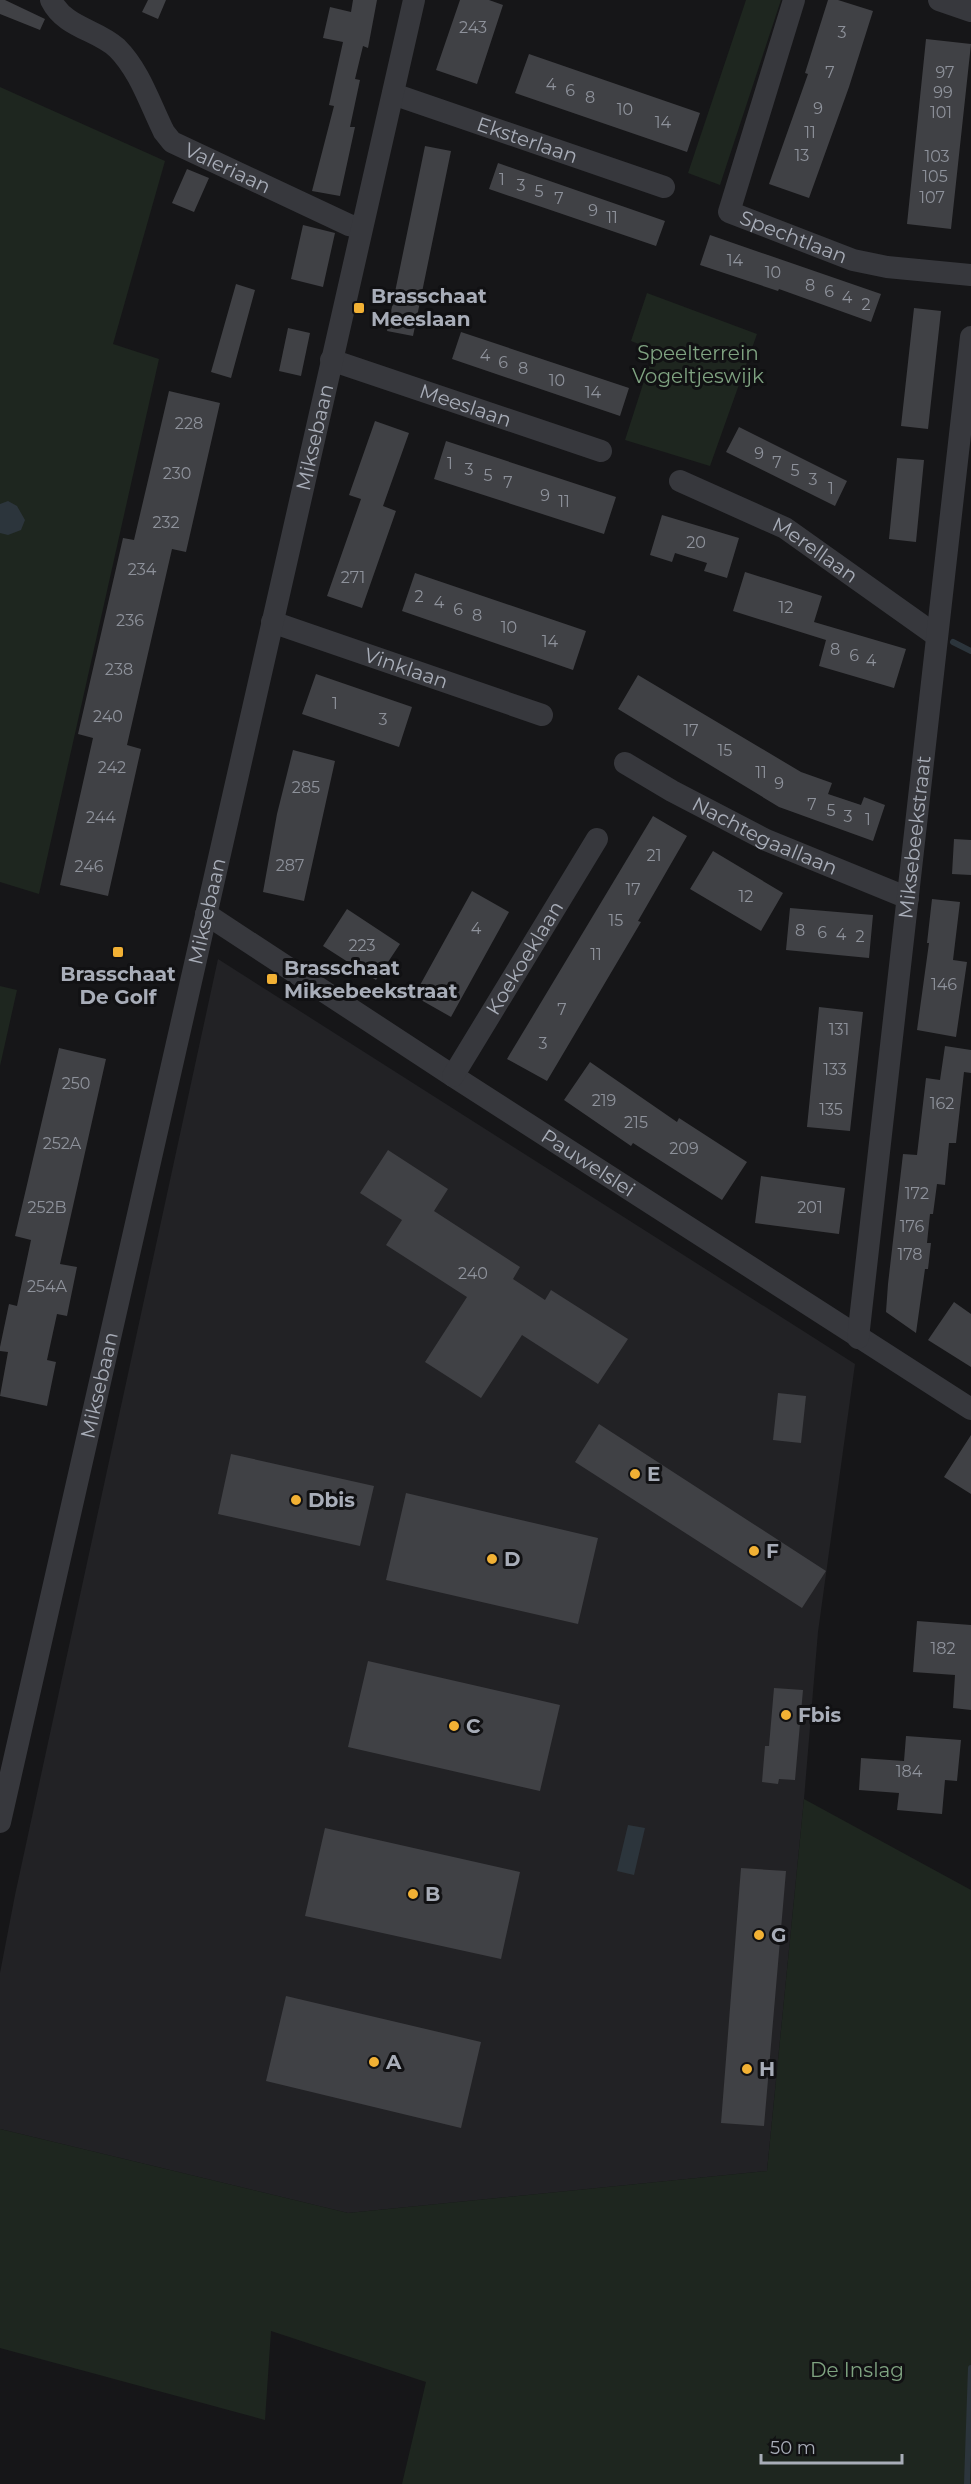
<svg xmlns="http://www.w3.org/2000/svg" width="971" height="2484" font-family="Montserrat,sans-serif">
  <style>
    .built { fill: #222225 }
    .green { fill: #1e261f }
    .water { fill: #2c353c }
    .lines { fill: none; stroke-linecap: round; stroke-linejoin: round }
    .stream { stroke: #2c353c; stroke-width: 6 }
    .building { fill: #404145 }
    .minor { stroke: #37383d; stroke-width: 22 }
    .poi-dot { fill: #f2b134; stroke: #111113; stroke-width: 2 }
    .labels { text-anchor: middle; stroke-width: 6; stroke-linejoin: round; paint-order: stroke }
    .number-label { font-size: 16px; fill: #8e929b }
    .street-label { font-size: 20px; fill: #a8adb8; stroke: #111113 }
    .poi-label { font-size: 20px; font-weight: bold; fill: #a8adb8; stroke: #111113; text-anchor: start }
    .park-label { font-size: 20px; fill: #7fa381; stroke: #111113 }
  </style>
  <rect width="100%" height="100%" fill="#161618"/>
  <path class="built" d="M218 959 855 1364 818 1632 804 1799 767 2171 348 2213 0 2129V1973L15 1895Z"/>
  <path class="green" d="M746 0H781L720 185 688 173Z
    M0 87 165 161 113 344 159 359 39 894 0 882Z
    M647 293 757 334 710 466 625 440 654 350 631 341Z
    M0 986 17 990 0 1066Z
    M804 1799 971 1890V2484H402L426 2382 271 2331 265 2420 0 2348V2129L348 2213 767 2171Z"/>
  <path class="water" d="M8 501 17 506 25 520 21 530 8 535 0 533V504Z
    M628 1825 645 1828 634 1875 617 1871Z"/>
  <g class="lines">
    <path class="stream" d="M953 642 971 651
      M967 2484 971 2368"/>
  </g>
  <path class="building" d="M0 0H5L45 19 40 30 0 14Z
    M148 0H166L158 19 142 12Z
    M353 0H377L368 48 363 46 355 79 360 80 350 127H355L340 196 312 191 334 106 329 105 343 42 323 38 330 7 351 12Z
    M460 0H489L503 5 477 84 436 70Z
    M828 0H838L873 11 849 87 809 198 769 184 808 74 805 73Z
    M926 39 971 44 951 229 907 224Z
    M529 54 700 113 687 152 515 93Z
    M425 146 451 151 413 336 387 331Z
    M498 163 665 221 656 246 489 189Z
    M187 169 209 178 194 212 172 203Z
    M303 225 335 233 323 287 291 279Z
    M710 235 881 294 871 322 779 289 778 291 700 265Z
    M236 284 255 290 231 378 211 372Z
    M914 308 941 311 928 429 901 426Z
    M288 328 310 333 301 376 279 371Z
    M461 332 629 388 620 416 452 359Z
    M169 391 220 403 186 552 172 549 127 745 141 749 108 896 60 885 93 738 78 734 123 538 134 540Z
    M375 421 409 433 383 506 396 511 362 608 327 596 361 499 349 495Z
    M739 427 847 481 835 506 726 452Z
    M446 441 616 497 604 534 434 479Z
    M897 458 924 460 916 542 889 539Z
    M662 515 739 538 727 578 704 571 707 563 675 553 672 562 650 555Z
    M745 572 822 596 814 622 906 649 894 688 819 666 826 640 733 611Z
    M415 573 586 631 573 670 402 611Z
    M316 674 412 707 399 747 302 714Z
    M638 675 801 772 832 783 828 794 861 805 864 797 885 805 873 841 779 807 618 709Z
    M293 750 335 761 304 901 263 892 277 814Z
    M653 816 687 836 638 921 641 922 547 1081 507 1059Z
    M954 839 971 840V875L952 874Z
    M713 851 783 893 761 931 690 889Z
    M472 891 509 912 451 1017 414 996Z
    M932 899 960 902 953 960 967 962 956 1037 917 1030 929 943H927Z
    M790 908 873 915 869 958 786 950Z
    M347 909 400 944 376 980 323 946Z
    M819 1007 863 1012 850 1131 807 1127Z
    M945 1046 971 1050V1073L964 1072 956 1143H949L945 1185 937 1184 933 1214H930L927 1243H931L928 1269H925L916 1333 886 1312 888 1284 903 1154 917 1155 926 1078 940 1080Z
    M59 1048 106 1059 60 1264 77 1267 67 1316 57 1314 47 1360 56 1362 47 1406 0 1396 8 1352 0 1351V1347L9 1304 17 1306 31 1240 15 1236Z
    M590 1062 677 1122 679 1118 747 1162 722 1200 633 1143 631 1146 564 1100Z
    M388 1150 448 1189 434 1211 520 1267 513 1279 545 1300 551 1290 628 1339 598 1384 522 1335 481 1398 425 1362 467 1297 386 1245 402 1220 360 1193Z
    M761 1176 845 1188 839 1234 755 1223Z
    M954 1302 971 1314V1367L928 1340Z
    M778 1393 806 1396 801 1443 773 1440Z
    M599 1424 826 1571 802 1608 575 1462Z
    M971 1435V1494L944 1477Z
    M231 1454 374 1486 360 1546 218 1514Z
    M406 1493 598 1538 578 1624 386 1580Z
    M917 1621 971 1625V1710L953 1708 955 1675 913 1672Z
    M368 1661 560 1705 540 1791 348 1747Z
    M774 1688 803 1690 795 1780 779 1779 778 1784 762 1782 765 1746H769Z
    M906 1736 961 1740 957 1781 945 1780 942 1814 897 1810 899 1793 859 1790 861 1758 904 1761Z
    M325 1828 520 1872 501 1959 305 1916Z
    M741 1868 786 1871 764 2126 721 2123Z
    M286 1996 481 2042 461 2128 266 2081Z"/>
  <g class="lines">
    <g class="minor">
      <path id="s1" d="M51 0C65 28 96 29 117 48 140 71 150 104 164 132L172 142 349 225 361 228"/>
      <path id="s2" d="M794 0 729 212 853 260 887 267 971 275"/>
      <path d="M939 0 971 11"/>
      <path id="s3" d="M393 94 664 187"/>
      <path id="s4" d="M331 360 601 451"/>
      <path id="s5" d="M680 481 785 528 937 636"/>
      <path id="s6" d="M272 622 542 715"/>
      <path id="s7" d="M625 763 672 791 766 840 908 898"/>
      <path id="s8" d="M206 914 453 1076 971 1409"/>
      <path id="s9" d="M453 1076 597 839"/>
      <path id="s10" d="M858 1338 971 337"/>
      <path id="s11" d="M0 1822 414 0"/>
    </g>
  </g>
  <g class="poi-dot">
    <rect x="353" y="302" width="12" height="12" rx="3"/>
    <rect x="112" y="946" width="12" height="12" rx="3"/>
    <rect x="266" y="973" width="12" height="12" rx="3"/>
    <circle cx="635" cy="1474" r="6"/>
    <circle cx="296" cy="1500" r="6"/>
    <circle cx="754" cy="1551" r="6"/>
    <circle cx="492" cy="1559" r="6"/>
    <circle cx="786" cy="1715" r="6"/>
    <circle cx="454" cy="1726" r="6"/>
    <circle cx="413" cy="1894" r="6"/>
    <circle cx="759" cy="1935" r="6"/>
    <circle cx="374" cy="2062" r="6"/>
    <circle cx="747" cy="2069" r="6"/>
  </g>
  <g class="labels">
    <g class="number-label">
      <text x="473" y="33">243</text>
      <text x="842" y="38">3</text>
      <text x="830" y="78">7</text>
      <text x="945" y="78">97</text>
      <text x="551" y="90">4</text>
      <text x="570" y="96">6</text>
      <text x="943" y="98">99</text>
      <text x="590" y="103">8</text>
      <text x="818" y="114">9</text>
      <text x="625" y="115">10</text>
      <text x="941" y="118">101</text>
      <text x="663" y="128">14</text>
      <text x="810" y="138">11</text>
      <text x="802" y="161">13</text>
      <text x="937" y="162">103</text>
      <text x="935" y="182">105</text>
      <text x="502" y="185">1</text>
      <text x="521" y="191">3</text>
      <text x="539" y="197">5</text>
      <text x="932" y="203">107</text>
      <text x="559" y="204">7</text>
      <text x="593" y="216">9</text>
      <text x="612" y="223">11</text>
      <text x="735" y="266">14</text>
      <text x="773" y="278">10</text>
      <text x="810" y="291">8</text>
      <text x="829" y="297">6</text>
      <text x="847" y="303">4</text>
      <text x="866" y="310">2</text>
      <text x="485" y="361">4</text>
      <text x="503" y="368">6</text>
      <text x="523" y="374">8</text>
      <text x="557" y="386">10</text>
      <text x="593" y="398">14</text>
      <text x="189" y="429">228</text>
      <text x="759" y="459">9</text>
      <text x="777" y="468">7</text>
      <text x="450" y="469">1</text>
      <text x="469" y="475">3</text>
      <text x="795" y="476">5</text>
      <text x="177" y="479">230</text>
      <text x="488" y="481">5</text>
      <text x="813" y="485">3</text>
      <text x="508" y="488">7</text>
      <text x="831" y="494">1</text>
      <text x="545" y="501">9</text>
      <text x="564" y="507">11</text>
      <text x="166" y="528">232</text>
      <text x="696" y="548">20</text>
      <text x="142" y="575">234</text>
      <text x="353" y="583">271</text>
      <text x="419" y="602">2</text>
      <text x="439" y="608">4</text>
      <text x="786" y="613">12</text>
      <text x="458" y="615">6</text>
      <text x="477" y="621">8</text>
      <text x="130" y="626">236</text>
      <text x="509" y="633">10</text>
      <text x="550" y="647">14</text>
      <text x="835" y="655">8</text>
      <text x="854" y="661">6</text>
      <text x="871" y="666">4</text>
      <text x="119" y="675">238</text>
      <text x="335" y="709">1</text>
      <text x="108" y="722">240</text>
      <text x="383" y="725">3</text>
      <text x="691" y="736">17</text>
      <text x="725" y="756">15</text>
      <text x="112" y="773">242</text>
      <text x="761" y="778">11</text>
      <text x="779" y="789">9</text>
      <text x="306" y="793">285</text>
      <text x="812" y="810">7</text>
      <text x="831" y="816">5</text>
      <text x="848" y="822">3</text>
      <text x="101" y="823">244</text>
      <text x="868" y="825">1</text>
      <text x="654" y="861">21</text>
      <text x="290" y="871">287</text>
      <text x="89" y="872">246</text>
      <text x="633" y="895">17</text>
      <text x="746" y="902">12</text>
      <text x="616" y="926">15</text>
      <text x="476" y="934">4</text>
      <text x="800" y="936">8</text>
      <text x="822" y="938">6</text>
      <text x="841" y="940">4</text>
      <text x="860" y="942">2</text>
      <text x="362" y="951">223</text>
      <text x="596" y="960">11</text>
      <text x="944" y="990">146</text>
      <text x="562" y="1015">7</text>
      <text x="839" y="1035">131</text>
      <text x="543" y="1049">3</text>
      <text x="835" y="1075">133</text>
      <text x="76" y="1089">250</text>
      <text x="604" y="1106">219</text>
      <text x="942" y="1109">162</text>
      <text x="831" y="1115">135</text>
      <text x="636" y="1128">215</text>
      <text x="62" y="1149">252A</text>
      <text x="684" y="1154">209</text>
      <text x="917" y="1199">172</text>
      <text x="47" y="1213">252B</text>
      <text x="810" y="1213">201</text>
      <text x="912" y="1232">176</text>
      <text x="910" y="1260">178</text>
      <text x="473" y="1279">240</text>
      <text x="47" y="1292">254A</text>
      <text x="943" y="1654">182</text>
      <text x="909" y="1777">184</text>
    </g>
    <g class="street-label">
      <text dy="7" stroke="none"><textPath href="#s3" startOffset="142">Eksterlaan</textPath></text>
      <text dy="7" stroke="none"><textPath href="#s1" startOffset="254">Valeriaan</textPath></text>
      <text dy="7" stroke="none"><textPath href="#s2" startOffset="291">Spechtlaan</textPath></text>
      <text dy="7" stroke="none"><textPath href="#s4" startOffset="142">Meeslaan</textPath></text>
      <text dy="7" stroke="none"><textPath href="#s11" startOffset="1420">Miksebaan</textPath></text>
      <text dy="7" stroke="none"><textPath href="#s5" startOffset="152">Merellaan</textPath></text>
      <text dy="7" stroke="none"><textPath href="#s6" startOffset="142">Vinklaan</textPath></text>
      <text dy="7" stroke="none"><textPath href="#s7" startOffset="158">Nachtegaallaan</textPath></text>
      <text dy="7" stroke="none"><textPath href="#s10" startOffset="504">Miksebeekstraat</textPath></text>
      <text dy="7" stroke="none"><textPath href="#s11" startOffset="934">Miksebaan</textPath></text>
      <text dy="7" stroke="none"><textPath href="#s9" startOffset="138">Koekoeklaan</textPath></text>
      <text dy="7" stroke="none"><textPath href="#s8" startOffset="456">Pauwelslei</textPath></text>
      <text dy="7" stroke="none"><textPath href="#s11" startOffset="448">Miksebaan</textPath></text>
    </g>
    <g class="poi-label">
      <text x="371" y="303">Brasschaat<tspan x="371" dy="23">Meeslaan</tspan></text>
      <text x="284" y="975">Brasschaat<tspan x="284" dy="23">Miksebeekstraat</tspan></text>
      <text x="118" y="981" text-anchor="middle">Brasschaat<tspan x="118" dy="23">De Golf</tspan></text>
      <text x="647" y="1481">E</text>
      <text x="308" y="1507">Dbis</text>
      <text x="766" y="1558">F</text>
      <text x="504" y="1566">D</text>
      <text x="798" y="1722">Fbis</text>
      <text x="466" y="1733">C</text>
      <text x="425" y="1901">B</text>
      <text x="771" y="1942">G</text>
      <text x="386" y="2069">A</text>
      <text x="759" y="2076">H</text>
    </g>
    <g class="park-label">
      <text x="698" y="360">Speelterrein<tspan x="698" dy="23">Vogeltjeswijk</tspan></text>
      <text x="857" y="2377">De Inslag</text>
    </g>
  </g>
  <path d="M761 2454v9h141v-9" fill="none" stroke="#a8adb8" stroke-width="3"/>
  <text x="770" y="2454" font-size="18" fill="#a8adb8" stroke="#111113" stroke-width="4.5" paint-order="stroke">50 m</text>
</svg>
